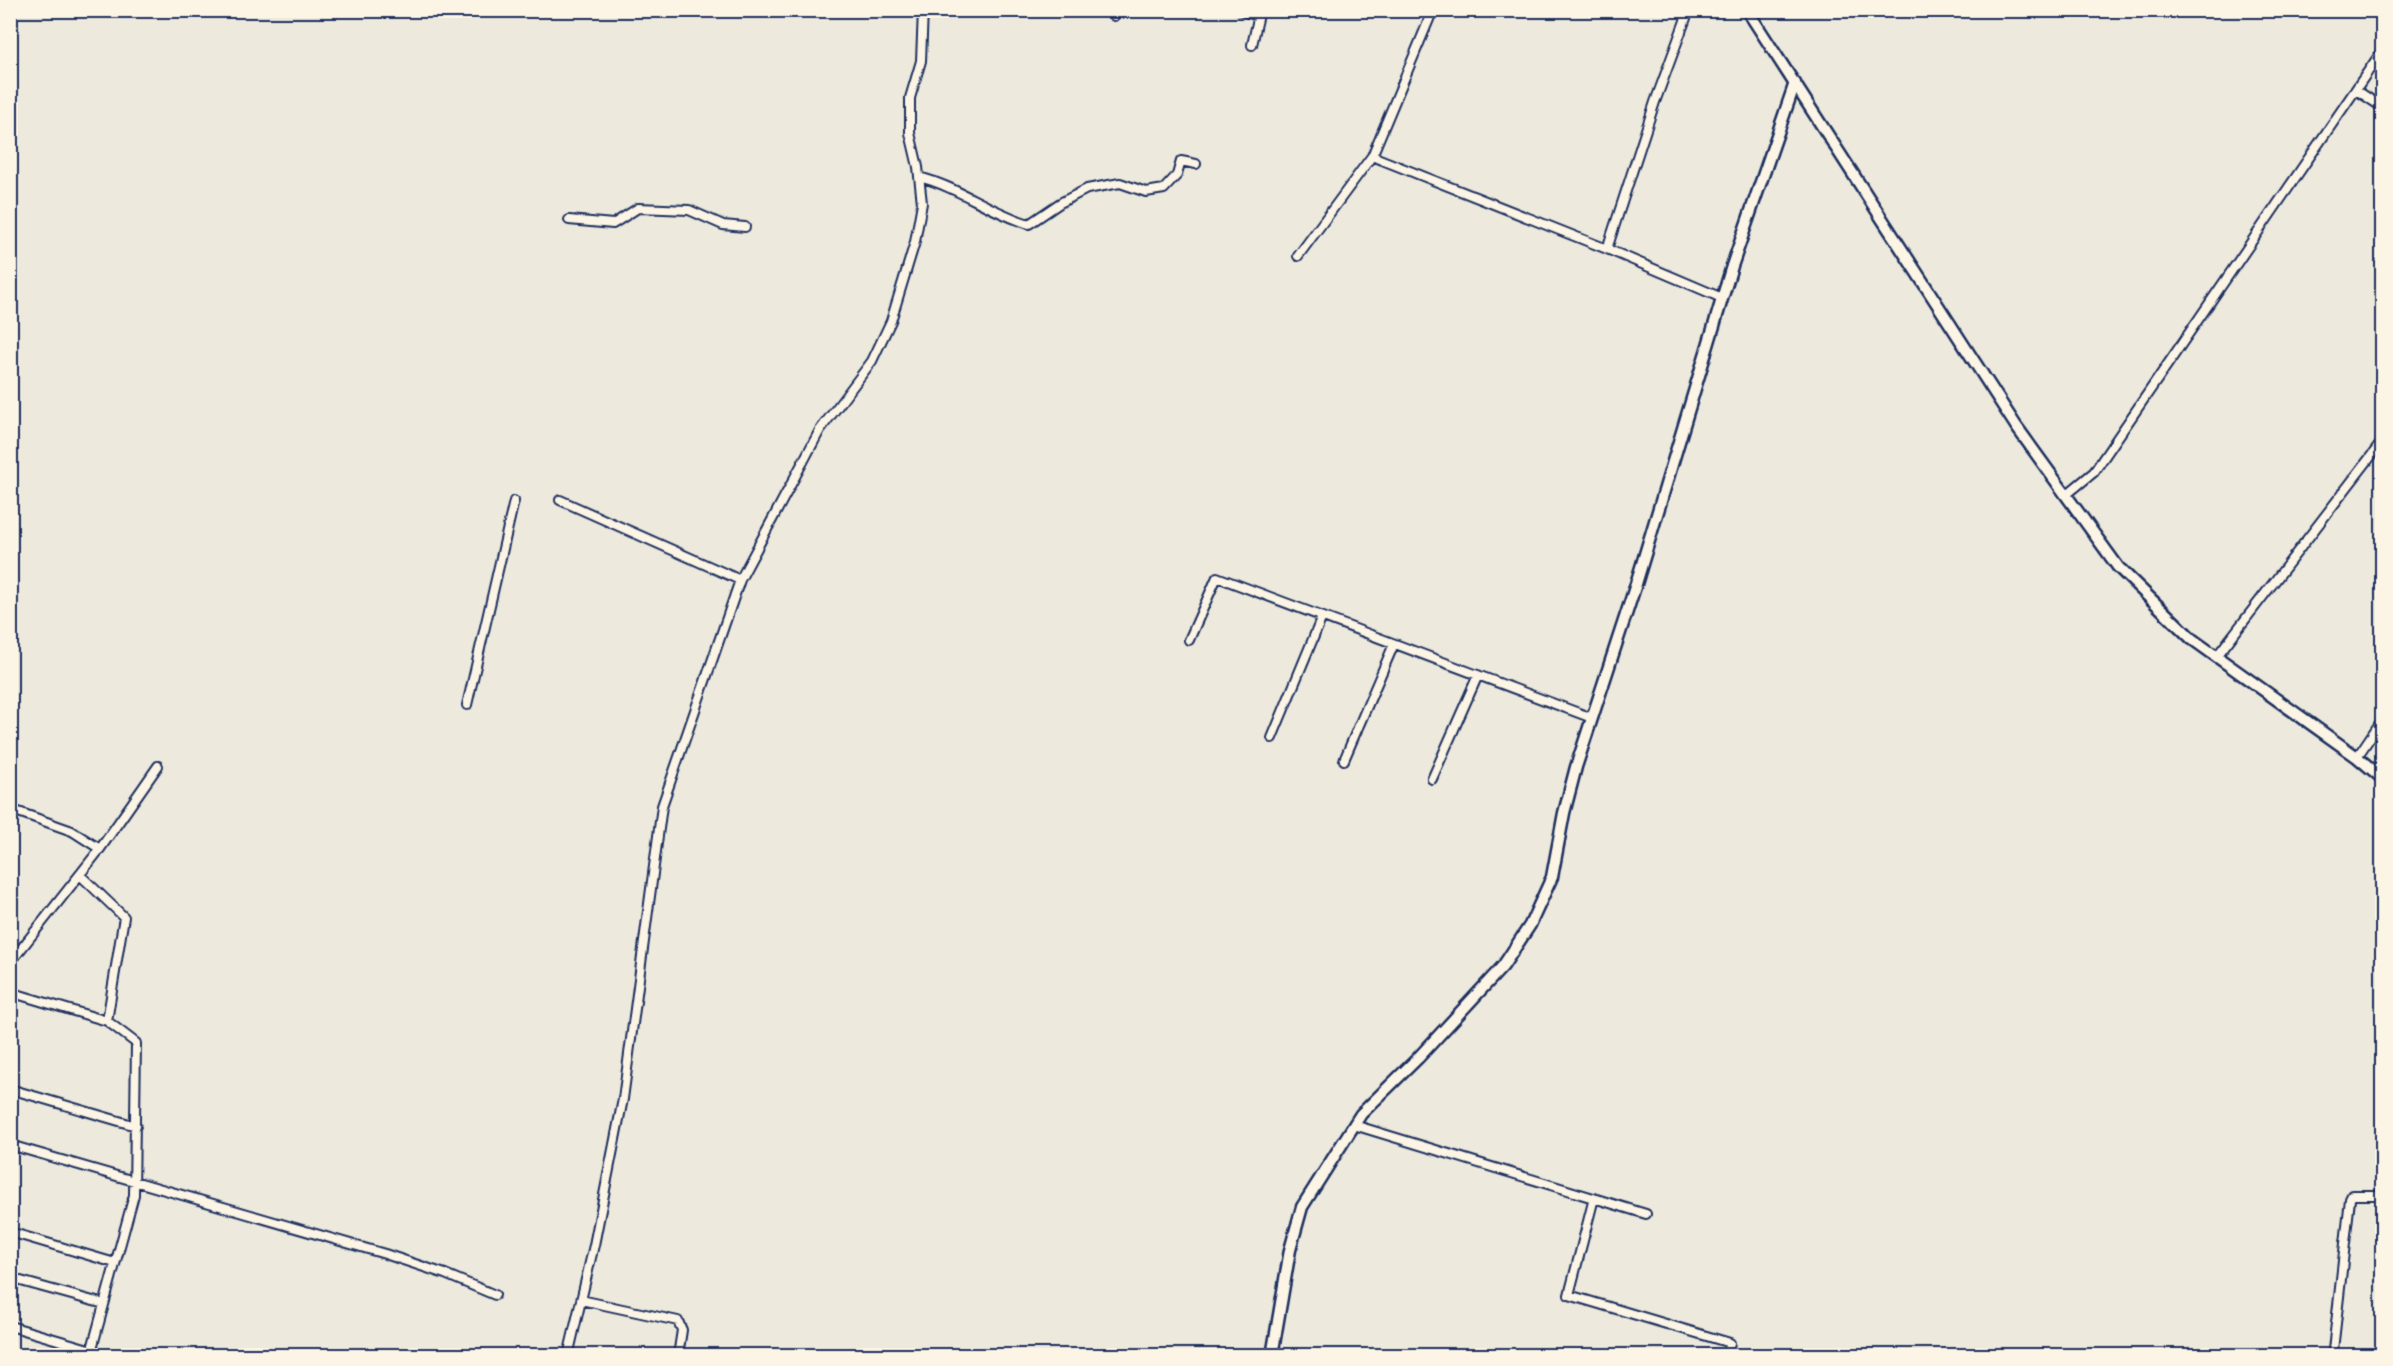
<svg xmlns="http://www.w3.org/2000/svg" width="2393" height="1366" font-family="Caveat,sans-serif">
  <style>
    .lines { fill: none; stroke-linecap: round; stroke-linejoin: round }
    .minor-casing { stroke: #1b2f5e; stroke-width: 12 }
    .tertiary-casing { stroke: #1b2f5e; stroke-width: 15 }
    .secondary-casing { stroke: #1b2f5e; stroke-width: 15 }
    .minor { stroke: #fcf5e5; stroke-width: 8 }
    .tertiary { stroke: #fcf5e5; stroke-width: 10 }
    .secondary { stroke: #fcf5e5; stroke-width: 10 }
  </style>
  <rect width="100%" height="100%" fill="#eee9dd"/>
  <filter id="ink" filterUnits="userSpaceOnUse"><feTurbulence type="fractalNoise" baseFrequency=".0167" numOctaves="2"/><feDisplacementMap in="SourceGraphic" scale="12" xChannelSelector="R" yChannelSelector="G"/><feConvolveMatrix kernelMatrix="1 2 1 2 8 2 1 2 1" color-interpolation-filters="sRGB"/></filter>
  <g filter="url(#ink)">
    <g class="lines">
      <g class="minor-casing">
        <path id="minor" d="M1240 10 1258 16
          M1114 16 1115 10
          M1252 45 1260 10
          M2356 90 2382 107
          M1372 156 1607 249 1722 298
          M919 177C958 187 990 212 1029 224L1060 203 1087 189 1120 183 1146 192 1164 189 1177 175 1181 161 1196 164
          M569 220 613 224 638 208 689 210 723 225 745 227
          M1607 249 1655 102 1689 10
          M1298 256 1372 156 1433 10
          M2066 495 2094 472 2382 51
          M560 500 740 580 662 806 623 1099 594 1245 568 1356
          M740 580 820 430 872 361 891 321 915 242 922 203 918 167 910 133V98L921 61 923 10
          M1189 640 1217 577 1592 718
          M2217 656 2382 442
          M467 705 514 501
          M1272 738 1322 617
          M2357 757 2382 720
          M1344 760 1394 644
          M1432 779 1478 675
          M10 809 72 831 100 849
          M80 875 124 917 107 1021
          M10 963 100 849 158 766
          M10 992 107 1021 136 1043 134 1195 90 1356
          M10 1089 136 1126
          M1354 1125 1646 1214
          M10 1145 385 1254 445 1274 495 1295
          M1594 1198 1569 1295 1730 1343 1726 1356
          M10 1232 115 1263
          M10 1278 104 1304
          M581 1300 678 1321 682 1330 678 1356
          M10 1326 92 1350
          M2335 1356 2333 1350 2350 1199 2352 1195H2382"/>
      </g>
      <g class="tertiary-casing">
        <path id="tertiary" d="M1272 1356 1290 1250 1302 1207 1361 1114 1418 1058 1503 966 1530 925 1552 877 1564 813 1576 767 1636 584 1732 266 1795 83"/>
      </g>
      <g class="secondary-casing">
        <path id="secondary" d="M1747 10 2016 426 2118 567 2192 639 2357 757 2382 778"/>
      </g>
      <use href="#minor" class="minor"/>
      <use href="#tertiary" class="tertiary"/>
      <use href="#secondary" class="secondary"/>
    </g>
  </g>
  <rect width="2393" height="1366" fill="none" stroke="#fcf5e5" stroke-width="36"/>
  <rect x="18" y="18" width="2357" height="1330" fill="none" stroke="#1b2f5e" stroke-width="2" filter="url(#ink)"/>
</svg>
